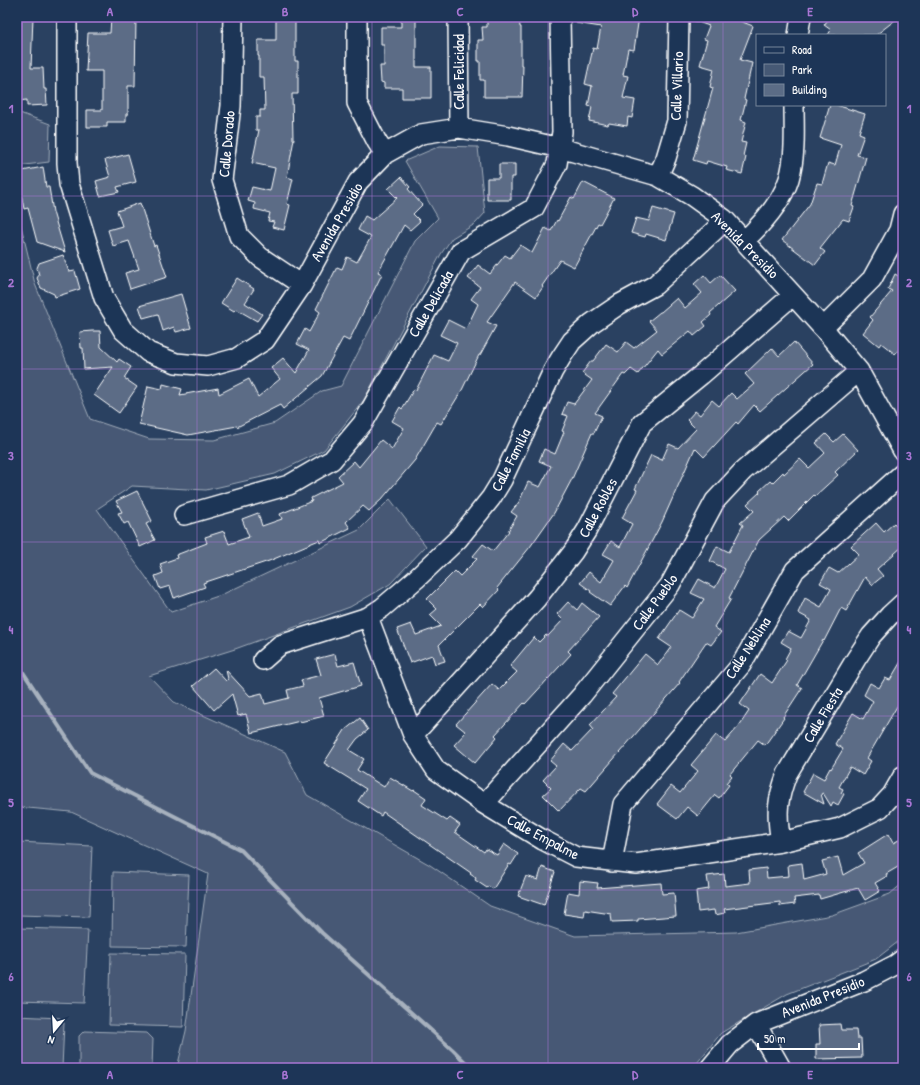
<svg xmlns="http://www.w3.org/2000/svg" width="920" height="1085" font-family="'Patrick Hand',sans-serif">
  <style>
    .green { fill: #465975; stroke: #a2acba }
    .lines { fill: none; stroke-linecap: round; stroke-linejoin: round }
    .stream { stroke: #a7b1be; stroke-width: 4 }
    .building { fill: #5b6c86; stroke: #fff }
    .minor-casing { stroke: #fff; stroke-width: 22 }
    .minor { stroke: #1d3557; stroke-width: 19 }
    .grid { fill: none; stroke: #a976d5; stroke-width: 1; stroke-opacity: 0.55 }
    .labels { text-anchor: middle; stroke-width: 3; stroke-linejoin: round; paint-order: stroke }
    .street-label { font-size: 15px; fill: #fff; stroke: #1d3557 }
    .neatline { fill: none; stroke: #a976d5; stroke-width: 1.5 }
    .grid-label { font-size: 13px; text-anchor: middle; font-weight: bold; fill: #a976d5 }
  </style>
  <rect width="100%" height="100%" fill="#2a4161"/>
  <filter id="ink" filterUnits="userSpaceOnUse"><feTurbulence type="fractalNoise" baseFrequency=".025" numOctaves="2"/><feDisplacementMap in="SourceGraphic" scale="8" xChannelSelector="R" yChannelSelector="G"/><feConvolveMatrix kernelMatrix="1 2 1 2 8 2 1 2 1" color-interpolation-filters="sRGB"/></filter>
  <g filter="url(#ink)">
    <path class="green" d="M17 112 50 124 49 162 17 166Z
      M440 146 478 147 485 213 475 224 452 238 441 254 364 400 324 450 275 474 206 490 132 486 97 509 171 612 221 595 359 530 390 499 426 546 390 584 350 607 235 649 149 676 174 702 285 752 307 795 430 865 490 906 575 936 736 932 832 915 890 894 903 883V938L876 959 787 994 721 1033 693 1068H177L186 1031 208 874 71 812 17 807V209L35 284 90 419 149 439 214 440 275 423 322 391 341 386 415 241 438 218 405 161Z
      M19 842 92 846 89 917 17 915Z
      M113 872 189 875 186 947 112 946Z
      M17 928 88 930 84 1003 17 1001Z
      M111 953 185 954 183 1027 109 1025Z
      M17 1016 60 1018 64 1023 62 1068H17Z
      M84 1031 147 1033 153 1039 152 1068H79V1036Z"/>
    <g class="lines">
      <path class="stream" d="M17 663 90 773 241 850 322 933 453 1050 471 1068"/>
    </g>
    <path class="building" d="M17 17H33L31 68H43L44 89H46L47 105 27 106V100L17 101Z
      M111 17H136L135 86H128V114H126V122H107V127H87V110H102V71H86L88 33H110Z
      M276 17H295V61H298V94H292L293 139H294L287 177 293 179 287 204 290 205 284 230 272 227 274 222 268 221 270 213 254 209 255 203 248 201 252 187 270 191 275 168 252 163 259 130H256V117H260V110H265L264 77H259V56H258V40H276Z
      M401 17H416V67H431V98H402V88H384V83L381 82 380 66H384V45H381V27H401Z
      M487 17H519L520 27H521V65H523L522 97H484V80H480V61H478V40H483L482 27H487Z
      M577 17H639L634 50 628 49 623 75 628 76 623 98 635 100 632 118 628 117 627 126 609 123 608 125 589 121 592 107 588 106 592 86 585 84 593 48 597 49 601 27 576 23Z
      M690 17H741L740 21 753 26 740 60 752 63 744 99 746 100 741 120 746 122 741 142 746 143 743 156 746 157 742 174 726 170 727 167 707 161 706 164 693 160 713 88 710 87 714 69 700 65 707 40 704 39 709 26 690 19Z
      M830 17H899L876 35H828L831 30 824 25Z
      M830 105H836L865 114 859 133 864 135 857 155 866 157 852 206 854 207 849 221 843 219 820 248 825 252 815 265 782 240 810 204 817 183 822 184 828 163 835 165 841 145 820 138Z
      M128 154 136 182 117 187 119 192 100 196 96 181 110 177 105 160Z
      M499 164H515V177H511V200H487V178H499Z
      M43 167 46 187H49L53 212 65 252 37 242 28 208 24 209 17 172Z
      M401 177 410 187 408 189 422 205 413 214 420 221 410 230 404 225 378 272 382 274 349 341 343 338 322 376 283 409 280 405 237 427V426L188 435 139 424 148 386 162 389 163 384 182 389 180 395 218 388 219 394 249 379 258 397 280 379 271 368 283 358 296 373 309 350 297 344 305 329 309 332 320 312 316 309 337 267 342 269 347 257 357 262 371 237 358 230 365 216 372 220 397 198 388 189Z
      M583 182 614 198 600 224 598 223 574 267 560 260 542 286 543 287 536 297 515 282 487 322 496 326 480 355H479L462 390 441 424 437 422 415 460 382 499 369 511 363 506 346 522 350 528 320 543 319 540 269 561 203 583 205 587 174 598 170 586 160 589 155 576 163 573 160 564 177 558 176 555 207 543 205 537 224 531 229 544 249 537 242 519 258 513 262 526 282 519 280 514 312 501 311 498 343 482 338 476 354 461 359 467 381 440 392 449 404 428 392 421 400 407 402 409 414 389 416 390 434 355 448 361 457 343 440 335 448 320 466 329 478 304 471 299 480 287 468 278 478 265 490 274 505 255 510 258 520 245 532 253 545 228 551 231 557 220 558 221 571 197 574 199Z
      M140 203 154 246 156 245 167 277 130 289 125 273 139 269 129 241 113 246 108 230 122 226 117 211Z
      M653 208 674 214 666 240 646 234 645 237 631 233 636 218 649 221Z
      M63 255 69 272 75 271 80 289 55 297 54 294 41 288 37 278 39 275 37 268 39 263Z
      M895 274 902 278 903 277V345L895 354 881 343 879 346 863 333 873 320 870 317 892 291 888 289Z
      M704 275 711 283 720 275 735 291 710 313 711 315 703 322 706 326 694 336 690 331 662 354 658 349 638 374 631 369 625 375 623 374 595 413 602 416 594 433H592L572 479 554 513 530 547 497 588 499 590 483 607 480 604 439 645 445 661 435 664 432 655 410 663 397 629 411 624 416 635 441 626 430 615 437 609 427 599 455 571 460 576 477 559 473 556 483 544 493 551 509 531H508L517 516 511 512 519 502 528 482 540 487 551 466 539 461 544 449 555 454 564 432 562 431 568 416 562 414 567 402 574 404 592 380 582 373 591 361H593L606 344 618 352 626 342 634 348 657 330 649 321 660 312H661L677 298 685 308 702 293 694 284Z
      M237 278 254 289 245 303 262 314 257 321 236 309 234 311 221 303Z
      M181 294 191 328 176 332 174 327 163 331 158 314 143 318 139 306Z
      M92 331H100L101 347 117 362 119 359 131 367 124 378 137 387 119 413 94 395 113 367 84 369 83 348H81L80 332Z
      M794 342 813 364 760 411 754 405 738 424 736 422 704 457 695 448 662 522 627 588 625 586 610 606 590 592 591 591 580 583 589 572 601 582 614 560 603 554 611 541 620 547 632 524 622 518 637 490 635 489 651 455 662 460 669 444 678 448 696 429 687 420 695 411 700 415 712 400 719 406 731 393 737 399 754 384 745 374 772 348 779 356Z
      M826 434 834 442 843 434 858 450 835 472 838 475 815 496 814 495 788 521 784 517 759 540 729 598 731 599 714 627 721 632 711 645 706 642 679 682 680 683 586 791 581 788 559 811 543 795 551 788 543 780 556 766 550 761 564 744 572 751 593 729 590 725 616 697 612 694 645 654 658 665 671 647 659 639 679 610 692 618 704 599 691 593 699 579 715 588 725 569 710 561 717 546 729 552 743 525 740 523 754 511 747 504 760 492 759 491 770 481 772 483 783 472 784 474 800 459 809 468 825 453 816 443Z
      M137 491 152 521 146 524 155 540 140 547 128 522 124 524 118 513 122 512 116 501Z
      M876 523 884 532 894 523 903 533V546L877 569 883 576 872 585 865 577 846 611 841 608 824 641 823 640 797 685 802 688 783 717 784 718 765 745 758 740 730 774 732 776 726 783 729 785 719 798 715 795 698 816 687 807 677 819 657 804 671 786 680 793 698 771 691 765 716 735 725 742 739 726 749 711 740 704 760 674 772 683 787 660 785 659 791 648 781 642 788 631 801 638 811 620 798 613 805 598 821 607 831 589 820 583 829 568 838 573 859 554 851 546Z
      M568 602 577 610 582 603 599 617 568 651 571 654 525 704 524 703 495 735 497 737 475 763 454 745 466 732 456 724 492 684 499 690 517 672 510 666 534 637 539 642 546 635 548 636 563 620 557 614Z
      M335 654 338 666 354 662 361 686 319 698 324 716 300 722V721L251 733 246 714 238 716 232 694 214 710 193 686 214 668 226 681 228 679 226 670 250 696 262 693 265 704 289 698 287 690 303 686 301 680 321 675 316 659Z
      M903 658V696L867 758 871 761 863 775 850 767 839 787 843 789 841 793 844 794 838 805 833 802 831 806 823 793 821 794 824 804 803 792 813 773 824 779 830 768 831 769 843 749 835 744 853 713 863 719 873 701 864 695 870 683 879 688 885 678 890 680Z
      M360 718 368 730 357 739 349 750 364 759 357 770 384 787 390 777 413 791 414 790 426 798 422 805 447 821 450 818 460 825 455 832 484 852 486 849 497 855 504 844 518 854 511 865 509 864 493 889 488 886 487 888 475 880 476 878 470 874 471 873 383 812 381 816 358 801 366 789 324 763 345 730Z
      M888 834 893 843 903 838V864L886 874 887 876 875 883 880 891 865 900 858 888 820 899 819 895 794 898 795 904 780 906V902L724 909 725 913 715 915 714 910 698 912 696 891 709 889 707 876 724 874 725 886 750 883 749 870 766 868 767 878 789 876 788 865 802 863 804 880 826 874 822 861 838 857 843 875 864 863 858 853Z
      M542 867 555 872 544 905 518 896 526 876 538 880Z
      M580 881 598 883 597 888 661 883 662 894 674 893 676 916 638 919V921L612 922 611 914 585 910 584 917 564 914 568 892 579 894Z
      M840 1024 841 1030H856L857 1038H861L862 1058 816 1059V1044H820L819 1025Z"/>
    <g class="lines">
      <g class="minor-casing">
        <path id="minor" d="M67 17V163L69 184 104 298 123 330 148 352 176 363 208 366 237 358 265 340 302 285 358 182 385 154 421 134 459 128 508 136 560 148 658 176 692 196 724 219 823 328 859 371 903 451
          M233 17 231 106 222 180 239 236 260 257 302 285
          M357 17V103L377 142 385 154
          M458 17 459 128
          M798 35 801 17
          M658 176 666 158 677 121 679 17
          M744 241C761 225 782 202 789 179 796 155 794 129 794 105
          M823 328 872 279 899 230 903 214
          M184 515 289 485 332 460 363 423 461 251 534 208 557 164 562 132 560 17
          M368 617 413 735 436 770 484 804 543 840 576 857 636 864 781 842 840 828 880 808 892 795 903 776
          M263 660 280 645 368 617 382 608 416 579 458 539 491 498 502 480 553 371 562 356 572 341 592 323 620 304 655 285 715 230 724 219
          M413 735 537 598 573 552 587 530 642 423 701 375 793 295
          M484 804 582 695 670 585 715 501 743 471 859 371
          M781 842C776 814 777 800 787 774L856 659 871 636 890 615 903 603
          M612 862 623 804 741 665 795 570 903 473
          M756 1024 781 1068
          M710 1068 730 1044 756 1024 864 981 895 965 903 959"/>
      </g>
      <use href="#minor" class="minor"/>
    </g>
  </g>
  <path class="grid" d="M197 17V1068M372 17V1068M548 17V1068M723 17V1068M17 196H903M17 369H903M17 542H903M17 716H903M17 890H903"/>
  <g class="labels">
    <g class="street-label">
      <text transform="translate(459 72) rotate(-90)" y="5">Calle Felicidad</text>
      <text transform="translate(677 86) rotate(-88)" y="5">Calle Villario</text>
      <text transform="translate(227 144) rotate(-85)" y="5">Calle Dorado</text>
      <text transform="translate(337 222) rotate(-60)" y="5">Avenida Presidio</text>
      <text transform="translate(745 245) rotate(45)" y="5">Avenida Presidio</text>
      <text transform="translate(431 304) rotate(-60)" y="5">Calle Delicada</text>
      <text transform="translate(511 460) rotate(-63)" y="5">Calle Familia</text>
      <text transform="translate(598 508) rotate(-62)" y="5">Calle Robles</text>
      <text transform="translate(655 602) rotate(-54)" y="5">Calle Pueblo</text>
      <text transform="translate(748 648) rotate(-57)" y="5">Calle Neblina</text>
      <text transform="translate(823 715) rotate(-59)" y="5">Calle Fiesta</text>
      <text transform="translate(543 837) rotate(28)" y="5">Calle Empalme</text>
      <text transform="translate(823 997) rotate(-22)" y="5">Avenida Presidio</text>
    </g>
  </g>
  <rect width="920" height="1085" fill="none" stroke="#1d3557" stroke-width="44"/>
  <rect x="756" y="34" width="130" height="72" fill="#1d3557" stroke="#77869a"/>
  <rect x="764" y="47" width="20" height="6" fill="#1d3557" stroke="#77869a"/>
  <text x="792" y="54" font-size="12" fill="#ffffff">Road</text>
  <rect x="764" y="64" width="20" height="12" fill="#465975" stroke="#77869a"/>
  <text x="792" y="74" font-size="12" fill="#ffffff">Park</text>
  <rect x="764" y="84" width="20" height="12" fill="#5b6c86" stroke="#77869a"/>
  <text x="792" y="94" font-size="12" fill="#ffffff">Building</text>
  <g transform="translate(54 1031) rotate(198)" stroke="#1d3557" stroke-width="3" paint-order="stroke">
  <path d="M0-3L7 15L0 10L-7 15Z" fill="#ffffff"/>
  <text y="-6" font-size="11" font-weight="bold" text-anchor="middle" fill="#ffffff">N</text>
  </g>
  <path d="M758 1043v6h101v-6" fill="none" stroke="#ffffff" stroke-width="2"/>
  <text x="764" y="1043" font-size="12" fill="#ffffff" stroke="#1d3557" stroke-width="3" paint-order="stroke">50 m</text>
  <rect x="22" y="22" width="876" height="1041" class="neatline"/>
  <g class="grid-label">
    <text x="110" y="16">A</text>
    <text x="285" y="16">B</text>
    <text x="460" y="16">C</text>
    <text x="635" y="16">D</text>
    <text x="810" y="16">E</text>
    <text x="11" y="113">1</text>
    <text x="909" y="113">1</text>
    <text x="11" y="287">2</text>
    <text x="909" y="287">2</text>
    <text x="11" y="460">3</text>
    <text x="909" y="460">3</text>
    <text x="11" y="634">4</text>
    <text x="909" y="634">4</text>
    <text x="11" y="807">5</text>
    <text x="909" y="807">5</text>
    <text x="11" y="981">6</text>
    <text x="909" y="981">6</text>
    <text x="110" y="1079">A</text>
    <text x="285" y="1079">B</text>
    <text x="460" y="1079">C</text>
    <text x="635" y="1079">D</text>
    <text x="810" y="1079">E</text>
  </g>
</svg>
